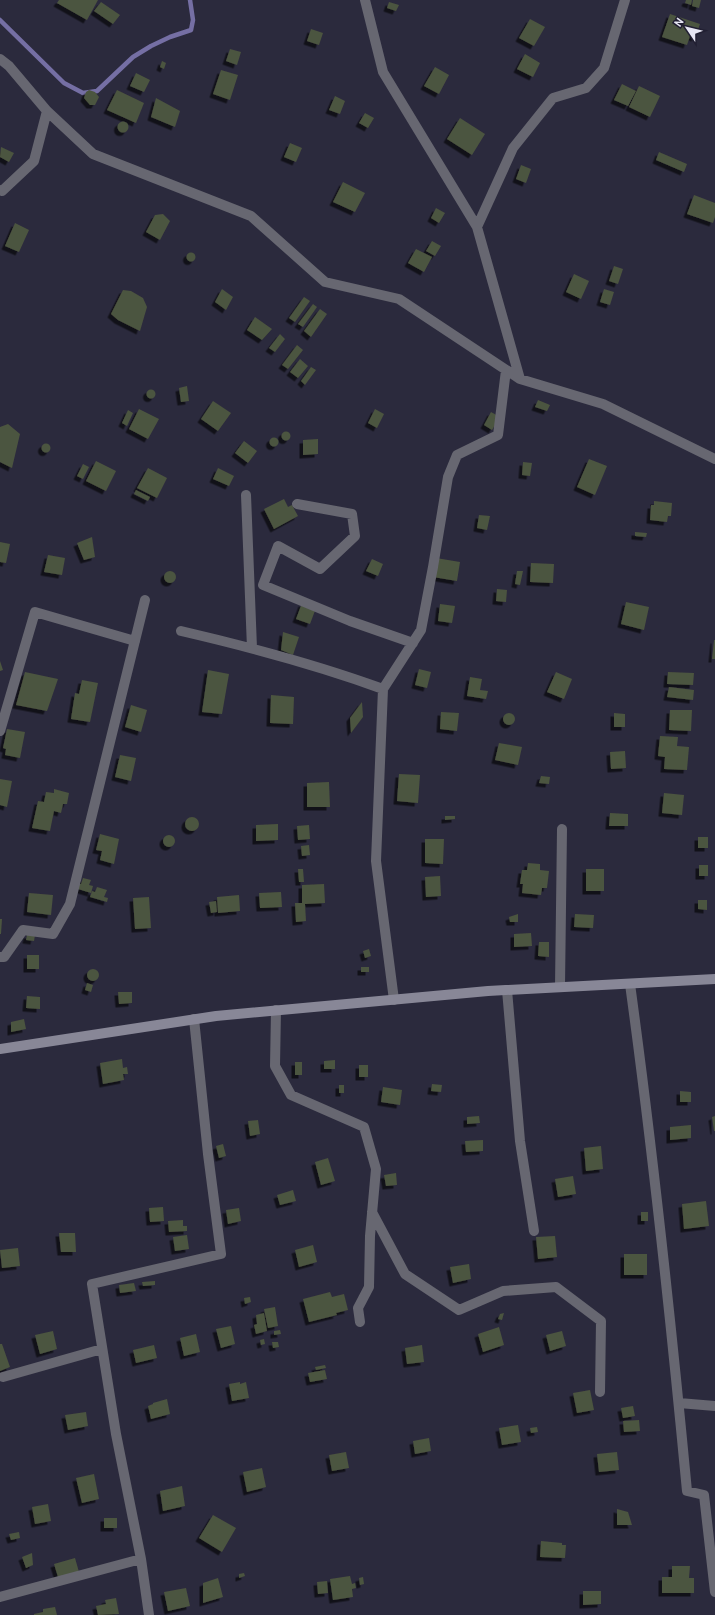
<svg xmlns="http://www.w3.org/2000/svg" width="715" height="1615" font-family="Overpass,sans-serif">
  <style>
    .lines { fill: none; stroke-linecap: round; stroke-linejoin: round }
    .stream { stroke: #756fa4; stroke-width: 4.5 }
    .building { fill: #4c543f; filter: url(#shadow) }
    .minor { stroke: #676771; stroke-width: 10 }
    .secondary { stroke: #888797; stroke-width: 10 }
  </style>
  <defs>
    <filter id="shadow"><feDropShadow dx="-3.5" dy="3.5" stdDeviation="0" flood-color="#0009"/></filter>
  </defs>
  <rect width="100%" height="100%" fill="#2b2a3d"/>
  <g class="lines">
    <path class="stream" d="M0 20 64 83 83 93 97 91 133 57 151 46 170 37 191 30 193 20 190 0"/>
  </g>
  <path class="building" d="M59 0H98L87 20 57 3Z
    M686 0H692L691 5 685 3Z
    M693 0H701L699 8 692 6Z
    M101 2 120 15 113 24 94 11Z
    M389 2 399 5 396 11 387 8Z
    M670 14 700 24 695 38 690 36 687 45 662 37Z
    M530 19 545 27 534 46 519 38Z
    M311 29 323 33 319 45 307 41Z
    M230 49 241 52 237 65 226 61Z
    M525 54 540 63 533 77 517 69Z
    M162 61 166 63 164 69 160 67Z
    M435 67 449 75 439 94 424 86Z
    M221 70 238 75 230 100 213 94Z
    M136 73 150 80 144 92 130 86Z
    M622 84 636 91 628 106 614 100Z
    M639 86 660 96 650 117 629 107Z
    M89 90 95 92 99 97 95 105H90L84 98 86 92Z
    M117 90 144 103 136 123 107 110Z
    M335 96 345 101 340 114 329 110Z
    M156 98 180 111 175 127 151 117Z
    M365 113 374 118 368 128 359 123Z
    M460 118 485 134 472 155 447 139Z
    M117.5 127a5.5 5.5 0 1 1 11 0a5.5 5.5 0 1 1-11 0Z
    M290 143 302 148 296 162 284 157Z
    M1 147 14 153 9 162 0 157Z
    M659 152 687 164 684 172 656 160Z
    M521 165 531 169 526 183 516 179Z
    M343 182 365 193 355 212 333 202Z
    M694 195 715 203V217L713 223 687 214Z
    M436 208 445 213 439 223 431 218Z
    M163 214 170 221 160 240 146 232 155 215Z
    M15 223 29 230 19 252 5 246Z
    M432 241 441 246 435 256 426 251Z
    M416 249 432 257 424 272 408 263Z
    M186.5 257a4.5 4.5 0 1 1 9 0a4.5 4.5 0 1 1-9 0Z
    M614 266 623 269 618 284 609 281Z
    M574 274 589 281 581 299 566 292Z
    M222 289 233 297 226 310 215 302Z
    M604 289 614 292 610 305 600 302Z
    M123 290 131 291 143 298 147 307 140 331 118 320 111 314Z
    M304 297 310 301 295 322 289 318Z
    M313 304 317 307 303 327 298 324Z
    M320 309 327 314 311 337 304 331Z
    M255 317 272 329 262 340 247 330Z
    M280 334 285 339 275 352 269 348Z
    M297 345 303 350 288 369 282 365Z
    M300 359 308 366 298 378 290 372Z
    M311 367 316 370 305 385 301 381Z
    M187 386 189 401 181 402 179 388Z
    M146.5 394a4.5 4.5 0 1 1 9 0a4.5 4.5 0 1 1-9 0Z
    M538 400 550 405 547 411 535 407Z
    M213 401 231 413 218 431 201 419Z
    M139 409 159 419 148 439 129 429Z
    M375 409 384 414 377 428 368 423Z
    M128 410 133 413 127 426 122 423Z
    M491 412 500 417 492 430 484 425Z
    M8 424 20 434 12 468 0 462V427Z
    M281.5 436a4.5 4.5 0 1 1 9 0a4.5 4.5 0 1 1-9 0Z
    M269.5 442a4.5 4.5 0 1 1 9 0a4.5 4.5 0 1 1-9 0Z
    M318 439V454L303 455V440Z
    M244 441 257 451 248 463 235 453Z
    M41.5 448a4.5 4.5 0 1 1 9 0a4.5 4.5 0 1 1-9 0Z
    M589 459 607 466 595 495 577 487Z
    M96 461 116 471 106 491 86 481Z
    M523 462 532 463 530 476 522 475Z
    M83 464 89 467 83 479 77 476Z
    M148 468 167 478 157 498 137 488Z
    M218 468 234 476 229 486 213 479Z
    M136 490 150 497 148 501 134 494Z
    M284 499 288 507 292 505 298 516 274 529 264 509Z
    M654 501 672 503 671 516H668L667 522 650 520 651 505H654Z
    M479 515 490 516 487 530 477 528Z
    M635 532 647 533 646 537 635 536Z
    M92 537 95 557 84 560 77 543Z
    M0 542 10 544 6 563 0 562Z
    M48 555 65 558 62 575 44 572Z
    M436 558 460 562 457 581 433 577Z
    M372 559 383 564 378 576 366 571Z
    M531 563 554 564 553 583 530 582Z
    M164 577a6 6 0 1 1 12 0a6 6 0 1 1-12 0Z
    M517 571H523L520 585 515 584Z
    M497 589 507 590 506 602 496 601Z
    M626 602 649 607 644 630 621 624Z
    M302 603 316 608 310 624 296 619Z
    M440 604 455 606 452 623 438 621Z
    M283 632 299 637 293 655 281 650Z
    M714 640H715V659H712Z
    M0 661 3 670 0 671Z
    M419 669 431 672 427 688 415 685Z
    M208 670 229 674 222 714 202 712Z
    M25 672 58 679 47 711 16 705Z
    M556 672 572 679 564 699 547 692Z
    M668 672 694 673 693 685 667 684Z
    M470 677 482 679 480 690 488 691 486 699 467 696Z
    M82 680 98 683 90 722 71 719 75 693 79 694Z
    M669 687 694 690 693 700 667 697Z
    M271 695 294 697 293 724 270 723Z
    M362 702 363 717 351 733 350 718Z
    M131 705 147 710 141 732 125 727Z
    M670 710H692L691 731 669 730Z
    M441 712 459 713 457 731 440 729Z
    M614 713 625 714V727H614Z
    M503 719a6 6 0 1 1 12 0a6 6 0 1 1-12 0Z
    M7 729 25 732 20 758 5 755 6 749 3 748Z
    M660 736 678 737 677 746 689 747 687 770 664 769 665 757 658 756Z
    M499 743 522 747 518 765 495 760Z
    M625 751 626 768 611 769 610 752Z
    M120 755 136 758 131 781 115 777Z
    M399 774 420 775 418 803 397 801Z
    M541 776 550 777 549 784 539 783Z
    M0 779 12 781 7 807 0 805Z
    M329 782 330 807H307V783Z
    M54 789 69 793 67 804H63L61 813 54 811 50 831 32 828 38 801 44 802 46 792 54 793Z
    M664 793 684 795 682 815 662 813Z
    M610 813 628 814V826H609Z
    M445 816H455V819L445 820Z
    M185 824a7 7 0 1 1 14 0a7 7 0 1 1-14 0Z
    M278 824V840L256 841V825Z
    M309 825 310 839 298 840 297 826Z
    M100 834 119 839 114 864 100 860 102 851 96 850Z
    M163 841a6 6 0 1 1 12 0a6 6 0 1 1-12 0Z
    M698 837H708V848H698Z
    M425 839H444L443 864 425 863Z
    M309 845 310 855 302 856 301 846Z
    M528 863 540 864V870L549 871 547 888H542L541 895 522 893 523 884H520L522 870H527Z
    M699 865H708V876H699Z
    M298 869H303L304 882H299Z
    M586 869H604V891H586Z
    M440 876 441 896 426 897 425 877Z
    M83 878 91 880 89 885 93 886 91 893 78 889 79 884H81Z
    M324 884 325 903 305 904 306 921 296 922 295 903H302V885Z
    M97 887 107 890 104 897 108 898 107 902 90 897 92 891 95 892Z
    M281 892 282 907 260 908 259 893Z
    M29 893 53 895 51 915 27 912Z
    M239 895 240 911 218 913 217 897Z
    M149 897 151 928 135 929 133 898Z
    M698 900H707V910L698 909Z
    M216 901 217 912 211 913 209 902Z
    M518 914V922H510L509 917Z
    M575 914 594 915 593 928 574 927Z
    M0 919H2L1 934H0Z
    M531 933 532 946 514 947V934Z
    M27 935H35L34 941 26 940Z
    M539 942H549V957L538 956Z
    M369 949 371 956 365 958 363 951Z
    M27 955H39V969H27Z
    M361 967H369V972H361Z
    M87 975a6 6 0 1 1 12 0a6 6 0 1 1-12 0Z
    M87 983 93 985 91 992 85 990Z
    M118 992H132V1003L119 1004Z
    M27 996 40 997V1009L26 1008Z
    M24 1019 26 1029 11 1032V1022Z
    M122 1059 123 1068 127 1067 128 1074H123L124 1080 103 1084 100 1063Z
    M335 1060V1069H324V1061Z
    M295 1062H302V1075H295Z
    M359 1065H368V1077H359Z
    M432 1084 442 1085 441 1092 431 1091Z
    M339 1085H344V1093H339Z
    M383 1087 402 1090 400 1105 381 1102Z
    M680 1091 691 1092V1102H680Z
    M479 1116 480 1123 467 1124V1117Z
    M715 1116V1131H714L712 1117Z
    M258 1120 260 1134 250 1136 248 1121Z
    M691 1125V1138L670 1140V1127Z
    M483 1140V1151L466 1152 465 1141Z
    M223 1144 226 1156 219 1158 216 1146Z
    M601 1146 603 1169 586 1171 584 1148Z
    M328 1158 335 1181 321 1185 315 1162Z
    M396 1173 397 1185 386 1186 384 1175Z
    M573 1176 576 1194 558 1197 555 1179Z
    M293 1190 296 1201 280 1205 277 1195Z
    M706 1201 709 1226 684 1229 682 1204Z
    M163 1207 164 1221 150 1222 149 1208Z
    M239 1208 241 1221 228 1224 226 1210Z
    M641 1212H648V1221H641Z
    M183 1220V1226H187V1231L169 1232 168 1221Z
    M59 1233H75L76 1252H61Z
    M187 1235 189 1249 175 1251 173 1237Z
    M555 1236 557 1257 538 1259 536 1237Z
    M313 1245 317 1262 299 1267 295 1250Z
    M18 1248 20 1266 2 1268 0 1250Z
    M624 1254H647V1275H624Z
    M469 1264 471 1279 453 1283 450 1267Z
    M155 1281V1285L143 1286 142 1282Z
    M134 1283 136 1291 120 1293 119 1285Z
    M330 1292 332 1297 344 1294 348 1310 336 1313 337 1315 309 1322 303 1299Z
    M250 1297 251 1302 245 1304 244 1298Z
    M275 1307 278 1326 268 1328 264 1309Z
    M264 1313 267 1331 256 1334 254 1325 257 1324 256 1315Z
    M504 1313 502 1320 498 1319 500 1314Z
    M231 1326 235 1344 221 1348 216 1329Z
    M499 1327 504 1345 483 1352 478 1334Z
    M280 1330 281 1334 274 1335V1331Z
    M53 1331 57 1349 40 1354 35 1335Z
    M562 1331 566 1346 550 1351 546 1335Z
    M196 1334 200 1352 184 1356 180 1338Z
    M264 1339 265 1344 261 1345 260 1340Z
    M272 1342H278L279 1347 273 1348Z
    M0 1344H2L10 1367 0 1371Z
    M154 1345 157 1358 136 1363 133 1350Z
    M422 1345 424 1362 407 1364 405 1348Z
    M325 1365 326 1368 316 1370 315 1367Z
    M325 1370 327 1379 310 1382 308 1373Z
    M240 1382V1384L246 1382 249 1398 232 1401 229 1384Z
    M590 1390 594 1410 577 1413 573 1393Z
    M167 1399 170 1414 151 1419 148 1406 153 1404V1403Z
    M633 1406 635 1416 623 1418 621 1408Z
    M86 1412 88 1426 68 1430 65 1415Z
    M639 1420 640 1431 624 1432 623 1421Z
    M518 1425 521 1442 502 1445 499 1428Z
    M537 1427 538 1432 531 1433 530 1428Z
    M429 1438 431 1451 415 1454 413 1441Z
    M346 1452 349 1468 332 1471 329 1455Z
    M617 1452 619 1470 599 1472 597 1454Z
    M262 1468 266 1487 247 1492 243 1472Z
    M94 1474 99 1499 82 1503 76 1478Z
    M182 1486 185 1506 163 1511 160 1491Z
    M48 1504 51 1521 35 1524 32 1507Z
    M617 1509 628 1512 632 1525H617Z
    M213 1515 236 1528 222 1552 199 1538Z
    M104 1518H117V1528H104Z
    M19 1532 20 1538 11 1540 9 1534Z
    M541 1541 562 1543V1545H566L565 1558 540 1557Z
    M32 1553 33 1565 26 1568 22 1557Z
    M75 1558 79 1572 58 1577 54 1564Z
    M672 1566H690L689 1578H694V1593H662V1577H672Z
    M244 1573 245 1576 239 1578V1574Z
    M350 1576 352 1584 355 1583 356 1588 352 1589 353 1597 333 1600 330 1579Z
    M363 1577 364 1584 360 1585 359 1578Z
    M218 1578 223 1597 203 1603V1583Z
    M327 1581 328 1593 318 1594 317 1582Z
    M186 1588 190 1606 168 1611 164 1592Z
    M583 1591H601V1604L583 1605Z
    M116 1598 119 1614 98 1615 96 1606 106 1604 105 1600Z
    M55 1607 57 1615H34V1614L43 1612V1609Z"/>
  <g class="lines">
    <path class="minor" d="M365 0 383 72 477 227 520 379
      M0 59 9 66 47 111 93 154 251 216 325 282 399 299 520 379 603 404 715 459
      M0 190 2 191 34 161 47 111
      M477 227 513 148 553 98 586 88 604 68 625 0
      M246 495 252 648
      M297 504 352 514 355 536 320 569 278 546 263 585 350 621 413 643
      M181 631C250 647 317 665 383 689L376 861 394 1000
      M383 689 421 630 433 567 448 477 457 455 498 435 506 370
      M0 731 35 612 135 641
      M0 957H4L23 930 53 934 70 904 145 600
      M630 984C653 1152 671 1322 687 1491L704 1495 715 1592
      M560 986 562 829
      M507 990 520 1141 534 1231
      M276 1010 275 1066 291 1095 364 1127 376 1169 370 1236 369 1287 358 1308 360 1322
      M372 1212 405 1274 459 1310 503 1291 556 1287 601 1321 600 1392
      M3 1377 102 1349
      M679 1403 715 1406
      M0 1597 141 1559
      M149 1615 141 1559 116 1434 92 1284 221 1254 208 1154 194 1019"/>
    <path class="secondary" d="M0 1049 216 1016 488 991 715 979"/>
  </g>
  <g transform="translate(687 28) rotate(305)" stroke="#222033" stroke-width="3" paint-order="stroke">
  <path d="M0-3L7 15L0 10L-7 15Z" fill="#e6e6f3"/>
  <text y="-6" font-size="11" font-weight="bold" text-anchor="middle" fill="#e6e6f3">N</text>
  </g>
</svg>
